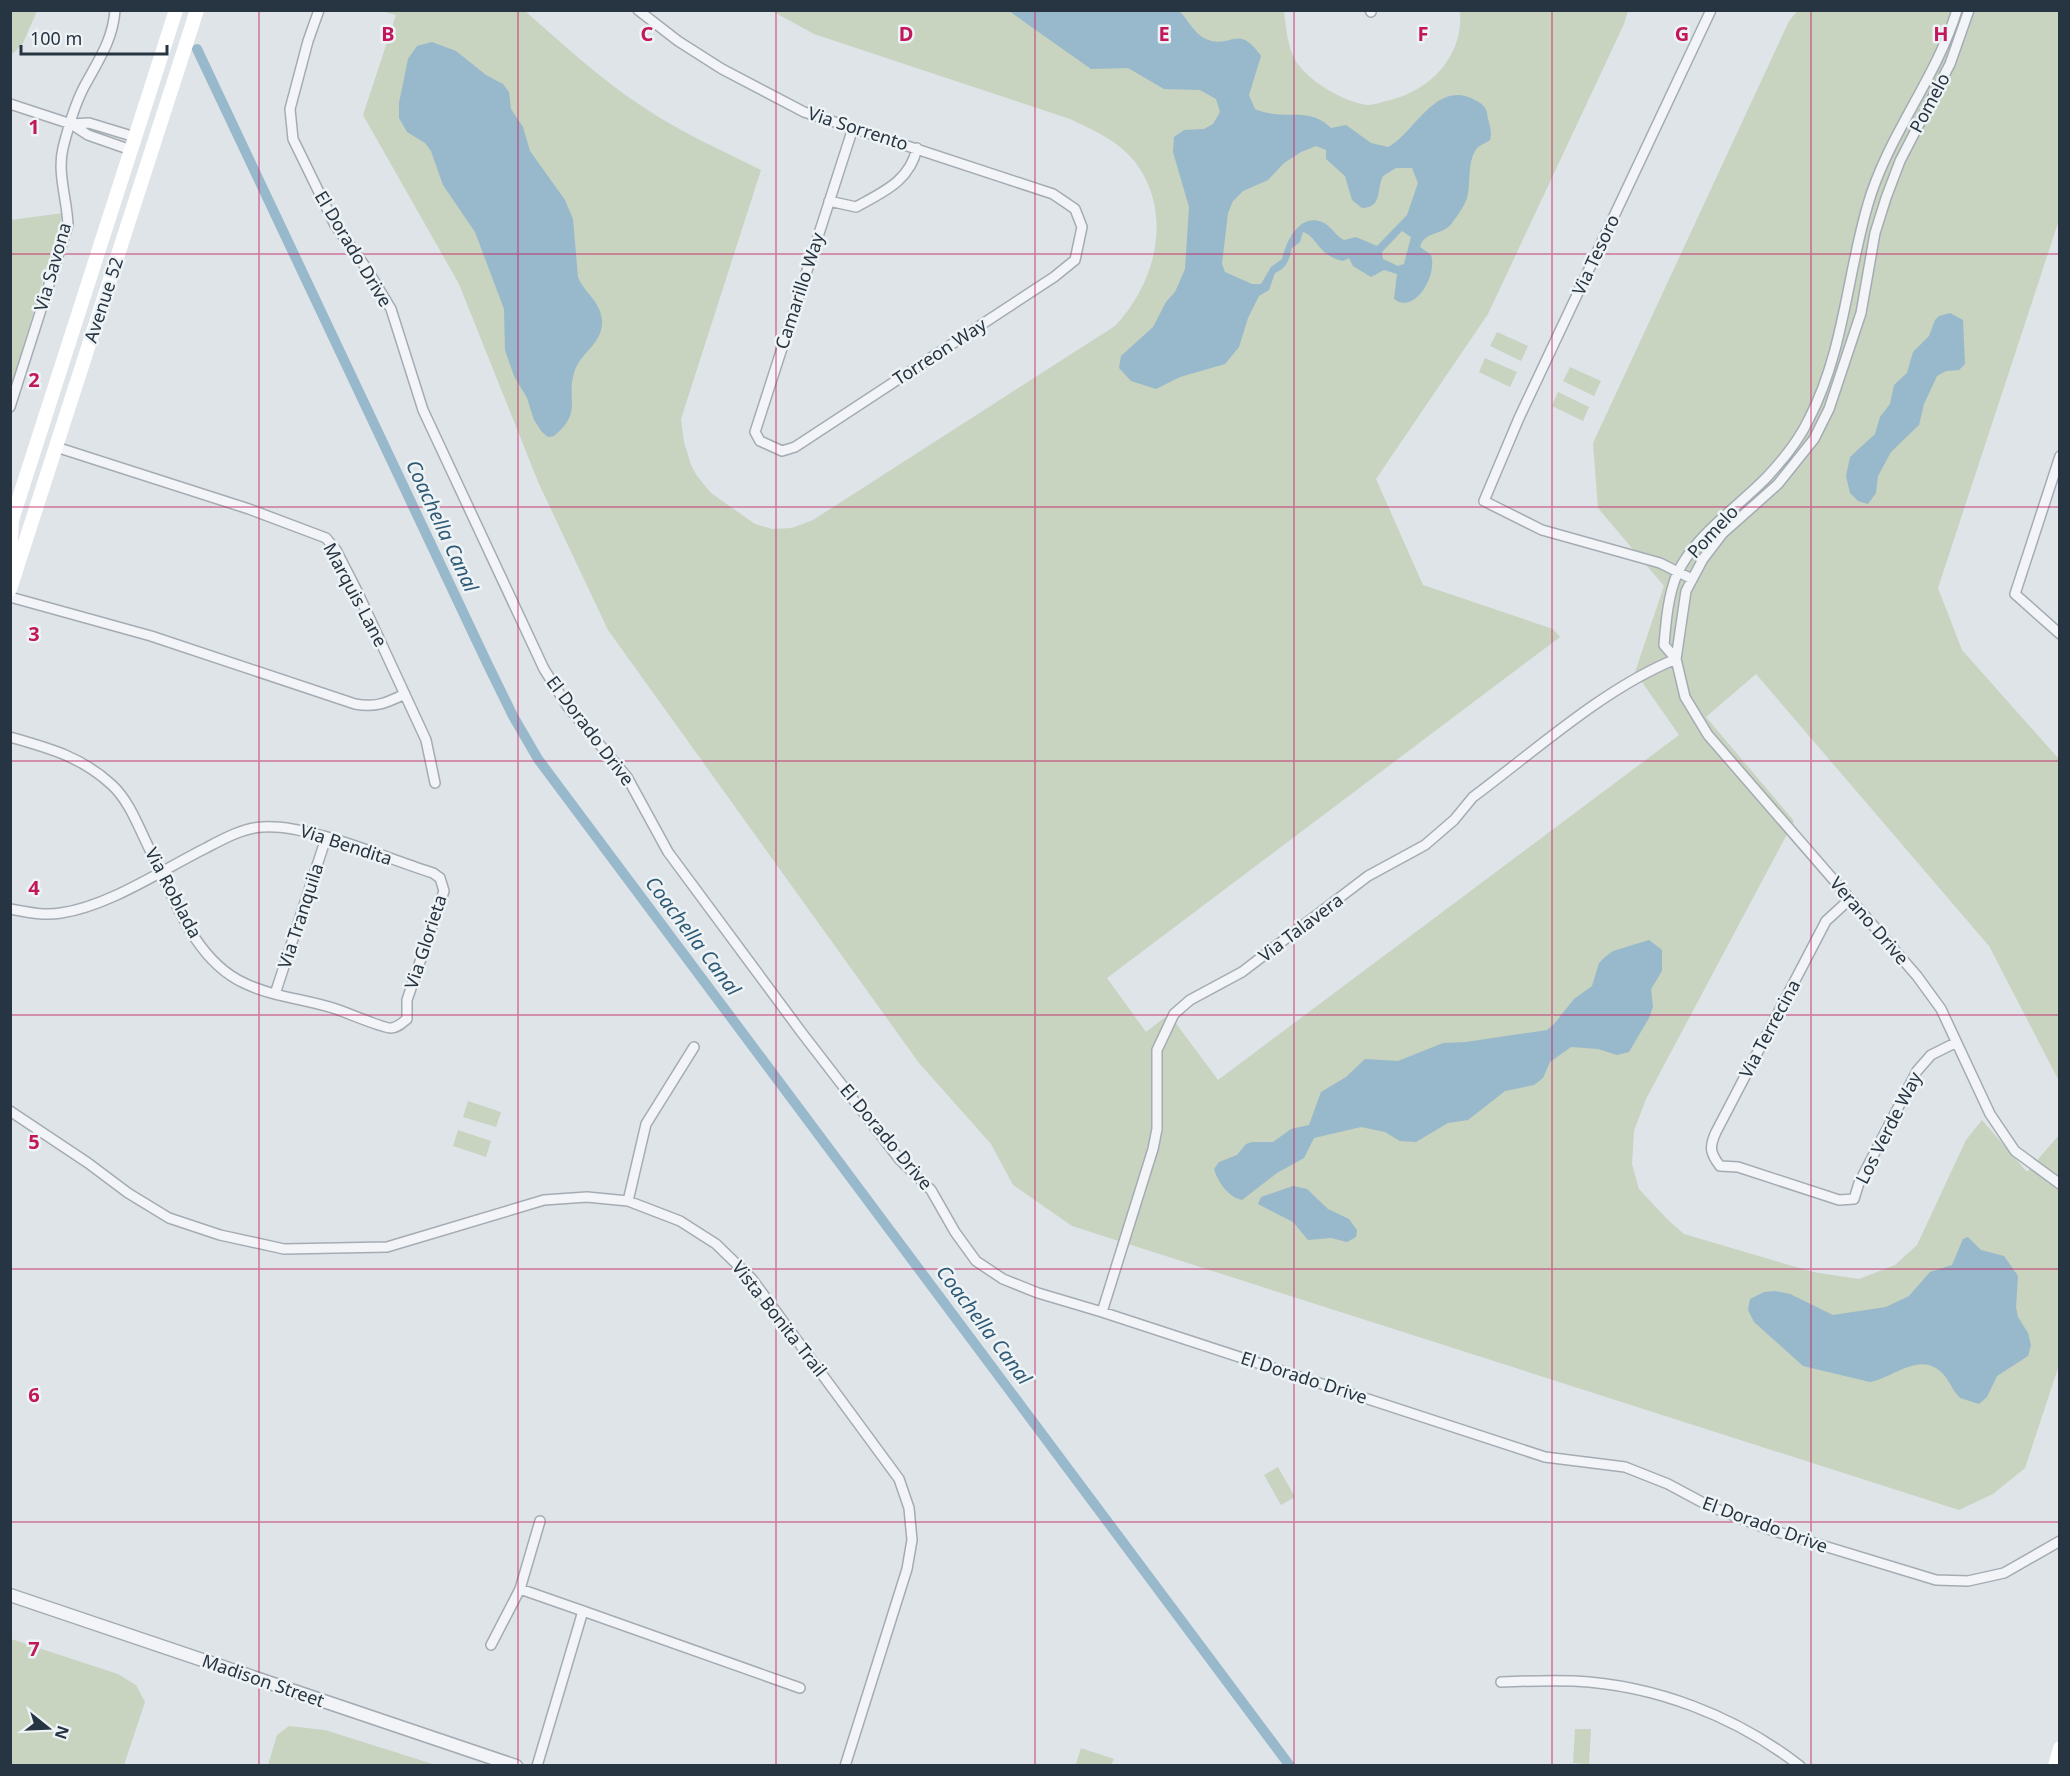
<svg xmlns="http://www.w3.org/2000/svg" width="2070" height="1776" font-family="'Noto Sans',sans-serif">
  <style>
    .green { fill: #c8d3c0 }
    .water { fill: #98b8cb; fill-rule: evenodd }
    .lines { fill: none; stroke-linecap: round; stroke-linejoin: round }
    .canal { stroke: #98b8cb; stroke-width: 10 }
    .minor-casing { stroke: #a4acb3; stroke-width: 12 }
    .tertiary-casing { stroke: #a4acb3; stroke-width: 15 }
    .minor { stroke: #f2f4f7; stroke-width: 9 }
    .tertiary { stroke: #f2f4f7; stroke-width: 12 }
    .secondary { stroke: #fff; stroke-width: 14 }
    .grid { fill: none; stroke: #c2185b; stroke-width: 1.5; stroke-opacity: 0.55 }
    .labels { text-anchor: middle; stroke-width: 5; stroke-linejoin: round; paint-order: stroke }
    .street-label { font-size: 18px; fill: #273441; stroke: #eef3f6 }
    .water-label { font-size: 20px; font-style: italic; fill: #2f5a76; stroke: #eef3f6 }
    .grid-label { font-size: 20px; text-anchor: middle; font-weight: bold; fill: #c2185b; stroke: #eef3f6; stroke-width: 5; stroke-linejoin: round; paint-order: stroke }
  </style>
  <rect width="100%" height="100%" fill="#dfe4e9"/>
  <path class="green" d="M11 10 37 11 22 45 11 55Z
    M1798 10 2059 11V220L1938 588 1962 650 2059 759V1081L1989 946 1756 674 1706 717 1794 821 1646 1099 1634 1131 1632 1164 1639 1189 1668 1220 1684 1234 1813 1272 1859 1279 1895 1265 1917 1245 1966 1140 1982 1120 2027 1172 2059 1135V1365L2025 1468 1993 1494 1959 1510 1072 1226 1013 1185 991 1144 919 1063 608 630 539 484 459 284 363 115 396 15 382 11H525C563 44 600 79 643 107 680 132 721 150 761 170L681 419 684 442 691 465 697 476 711 493 755 524 772 529 792 528 813 520 1115 326C1156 283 1174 213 1135 162 1119 141 1093 130 1070 119L814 34 772 11H1284C1286 27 1287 45 1295 60 1308 81 1343 102 1368 105 1375 105 1384 101 1390 100 1432 90 1464 54 1460 11H1628L1624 24 1488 314 1376 479 1423 585 1553 629 1560 637 1107 978 1146 1032 1169 1014 1218 1080 1679 735 1635 672 1664 586 1598 508 1593 443 1789 21Z
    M63 213 11 388V220Z
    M1497 332 1528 346 1521 361 1490 346Z
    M1485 358 1517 372 1510 387 1479 372Z
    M1570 367 1601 381 1594 396 1563 381Z
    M1558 392 1589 407 1583 421 1552 406Z
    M468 1101 501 1112 496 1127 463 1117Z
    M458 1130 491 1141 486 1157 453 1146Z
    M1278 1467 1295 1497 1281 1505 1264 1475Z
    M11 1639 118 1674 136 1685 145 1702 124 1765H11Z
    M289 1726 325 1730 436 1765H268L277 1735Z
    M1575 1729H1591L1589 1764 1573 1763Z
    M1081 1748 1114 1759 1111 1765 1076 1764Z"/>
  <path class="water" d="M1009 11H1179C1188 19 1194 34 1206 39 1232 50 1237 22 1261 56L1249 95 1255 109C1284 122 1308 105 1331 128L1346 125 1371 143 1388 147C1414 134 1436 78 1475 100 1481 103 1486 107 1487 113 1488 122 1493 131 1490 140 1485 144 1478 145 1475 151 1467 165 1471 184 1467 198 1464 207 1457 216 1452 223 1443 236 1425 230 1420 247L1431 255C1437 272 1420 308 1399 302L1394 299 1397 274 1384 270 1371 277 1353 266 1349 258 1343 261C1317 255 1318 237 1303 232L1300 242 1292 248C1289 260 1287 268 1275 273L1269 290 1259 296 1248 318 1239 347 1225 364 1180 377 1156 389 1131 381 1119 368 1121 356 1153 327 1166 302 1175 292 1185 269 1189 207 1173 152 1174 137 1184 130 1204 129 1213 124 1220 112 1216 99 1200 90 1164 89 1128 68 1091 69ZM1316 146 1326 150V159L1345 176 1352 200 1362 208C1383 207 1376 190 1383 176L1396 168H1412L1418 183 1407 215 1377 246 1356 237 1344 240C1335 236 1332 226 1322 222 1299 213 1286 242 1282 259L1271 267 1261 284H1252L1225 272 1222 264 1228 213 1233 201 1243 191 1268 180 1284 163 1301 152ZM1402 231 1411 237 1404 264 1398 266 1383 259 1382 252Z
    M432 42 456 51 486 75 503 84 509 92 511 109 523 127 530 151 565 200 573 219 578 277C584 293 601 301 602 321 603 344 579 353 574 373 566 400 583 412 554 436L548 437 542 432 534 420 527 398 514 376 505 350 504 309 475 232 443 185 431 151 425 143 407 132 399 118V103L408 59 417 46Z
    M1950 313 1963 320 1965 364 1959 370 1946 371 1937 376 1924 404 1919 425 1891 452 1878 476 1876 493 1868 504 1858 501 1850 493 1846 476 1850 457 1875 434 1880 417 1890 404 1894 385 1907 373 1913 352 1929 336 1935 320 1939 316Z
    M1649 940 1662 950V971L1651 989 1653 1007 1649 1018 1629 1052 1617 1055 1598 1049 1571 1047 1550 1062 1543 1078 1534 1085 1505 1091 1468 1120 1448 1123 1416 1142 1400 1141 1385 1132 1361 1127 1314 1138 1304 1158 1277 1173 1242 1200C1228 1197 1218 1182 1214 1169L1219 1162 1237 1155 1246 1144 1252 1142H1273L1291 1129 1309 1125 1321 1092 1346 1077 1365 1059 1398 1061 1443 1043 1466 1042 1547 1030 1554 1024 1574 999 1592 986 1599 963 1605 957 1613 951Z
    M1293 1186 1307 1189 1328 1209 1349 1219 1357 1230 1356 1237 1347 1242 1331 1238 1308 1240 1293 1222 1258 1204 1261 1197Z
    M1968 1237 1981 1250 2004 1256 2018 1276 2016 1307 2018 1317 2028 1333 2031 1345 2028 1356 1997 1376 1987 1397 1979 1404 1960 1398C1953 1391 1950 1382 1944 1375 1921 1349 1894 1378 1870 1382L1803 1366 1754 1322 1748 1310 1750 1299 1764 1292 1775 1291 1790 1294 1833 1315 1886 1307 1909 1296 1930 1272 1952 1265 1963 1239Z"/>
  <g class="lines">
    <path class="canal" d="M197 49 488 665 513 716 538 759 1290 1766"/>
    <g class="minor-casing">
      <path id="minor" d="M319 10 308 41 290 109 293 139 335 225 367 269 391 309 423 410 544 669 568 707 627 777 668 852 802 1033 900 1160 931 1190 955 1232 976 1261 1003 1279 1038 1293 1102 1312 1545 1457 1625 1467 1668 1484 1709 1506 1768 1529 1936 1580 1968 1581 2004 1573 2060 1541
        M638 10 678 41 722 69 804 112 1053 194 1075 209 1082 227 1075 260 1054 277 795 447 782 451 760 441 755 432 853 128
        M1370 10 1371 12
        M1969 10 1950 64 1900 161 1886 198 1875 233 1861 313 1829 409 1814 439 1778 484 1722 534 1703 559 1686 591 1676 659 1685 697 1708 735 1917 976 1941 1009 1990 1114 2015 1151 2060 1184
        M10 104 71 124 88 135 131 150
        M71 124 89 123 135 137
        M829 201 856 207C883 192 910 181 917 148
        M10 407 68 225C67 199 57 173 63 148 68 128 75 104 84 87 98 61 113 40 115 10
        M56 447 249 509 326 538 336 550 357 591 426 740 435 783
        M2060 456 2015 594 2060 634
        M1692 579 1660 563 1542 530 1484 501 1519 418 1711 10
        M10 597 151 636 355 704C376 708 386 703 405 694
        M1676 659 1664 645C1666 621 1668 596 1677 574 1695 535 1738 507 1767 477 1783 460 1799 440 1809 419 1844 351 1847 275 1868 204 1888 135 1936 79 1957 10
        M10 737C49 748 82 757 112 785 131 803 139 829 151 852 174 897 194 960 244 983 273 997 305 999 336 1009 345 1012 385 1029 391 1028 397 1028 402 1023 407 1019V1000L444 891 440 878 433 873C388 859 306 823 262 827 243 828 223 839 206 848 162 870 109 906 61 913 44 916 26 912 10 909
        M1850 899 1826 921 1716 1132C1709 1147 1710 1153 1720 1166L1738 1167 1839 1200 1854 1199 1859 1183 1917 1071 1931 1055 1955 1043
        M275 994 326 838
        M10 1111 88 1163 128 1193 169 1218 220 1235 284 1249 387 1247 544 1200 587 1197 628 1201 680 1221 716 1244 752 1279 899 1479 909 1508 912 1540 907 1569 845 1766
        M628 1201 646 1124 694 1047
        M1102 1312 1153 1149 1157 1129V1050L1174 1014 1190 1000 1242 972 1368 876 1425 845 1454 820 1473 797C1535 751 1604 688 1676 659
        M520 1589 540 1521
        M491 1645 520 1589 583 1611
        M1501 1682C1525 1681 1550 1680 1574 1681 1655 1685 1736 1716 1800 1766
        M537 1766 583 1611 800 1688"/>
    </g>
    <g class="tertiary-casing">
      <path id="tertiary" d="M10 1595 516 1766"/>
    </g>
    <use href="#minor" class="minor"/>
    <use href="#tertiary" class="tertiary"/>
    <path class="secondary" d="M10 526 176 10
      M10 557 12 520
      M10 589 197 10
      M2055 1766 2060 1748"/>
  </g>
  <path class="grid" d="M259 10V1766M518 10V1766M776 10V1766M1035 10V1766M1294 10V1766M1552 10V1766M1811 10V1766M10 254H2060M10 507H2060M10 761H2060M10 1015H2060M10 1269H2060M10 1522H2060"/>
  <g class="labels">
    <g class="street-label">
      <text transform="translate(1930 103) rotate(-62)" y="6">Pomelo</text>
      <text transform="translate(858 129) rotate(18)" y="6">Via Sorrento</text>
      <text transform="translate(353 249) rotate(59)" y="6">El Dorado Drive</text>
      <text transform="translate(1596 255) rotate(-65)" y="6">Via Tesoro</text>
      <text transform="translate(53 267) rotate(-74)" y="6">Via Savona</text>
      <text transform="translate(800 291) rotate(-72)" y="6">Camarillo Way</text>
      <text transform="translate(104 300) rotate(-72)" y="6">Avenue 52</text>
      <text transform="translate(940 352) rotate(-33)" y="6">Torreon Way</text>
      <text transform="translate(1713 532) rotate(-47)" y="6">Pomelo</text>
      <text transform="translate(355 595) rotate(62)" y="6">Marquis Lane</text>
      <text transform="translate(590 731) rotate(53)" y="6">El Dorado Drive</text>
      <text transform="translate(346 845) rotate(18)" y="6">Via Bendita</text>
      <text transform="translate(173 893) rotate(62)" y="6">Via Roblada</text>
      <text transform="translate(301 916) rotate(-72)" y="6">Via Tranquila</text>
      <text transform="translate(1869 921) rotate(49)" y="6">Verano Drive</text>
      <text transform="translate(1301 928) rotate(-37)" y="6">Via Talavera</text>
      <text transform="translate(426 942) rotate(-72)" y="6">Via Glorieta</text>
      <text transform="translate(1770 1029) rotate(-62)" y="6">Via Terrecina</text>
      <text transform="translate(1889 1128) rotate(-63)" y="6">Los Verde Way</text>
      <text transform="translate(886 1137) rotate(50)" y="6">El Dorado Drive</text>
      <text transform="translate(779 1319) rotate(52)" y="6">Vista Bonita Trail</text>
      <text transform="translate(1304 1378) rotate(18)" y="6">El Dorado Drive</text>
      <text transform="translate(1765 1525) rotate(20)" y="6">El Dorado Drive</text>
      <text transform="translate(263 1681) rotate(19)" y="6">Madison Street</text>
    </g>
    <g class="water-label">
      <text transform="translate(442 526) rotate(65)" y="7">Coachella Canal</text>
      <text transform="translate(693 936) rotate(53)" y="7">Coachella Canal</text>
      <text transform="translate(984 1325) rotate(53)" y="7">Coachella Canal</text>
    </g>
  </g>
  <g class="grid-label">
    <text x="388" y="41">B</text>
    <text x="647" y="41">C</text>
    <text x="906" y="41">D</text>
    <text x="1164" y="41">E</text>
    <text x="1423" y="41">F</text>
    <text x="1682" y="41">G</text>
    <text x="1941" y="41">H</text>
    <text x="34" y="134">1</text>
    <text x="34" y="387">2</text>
    <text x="34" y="641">3</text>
    <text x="34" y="895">4</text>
    <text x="34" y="1149">5</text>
    <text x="34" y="1402">6</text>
    <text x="34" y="1656">7</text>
  </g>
  <rect width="2070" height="1776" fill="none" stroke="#273441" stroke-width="24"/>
  <g transform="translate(48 1728) rotate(108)" stroke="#eef3f6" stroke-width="4.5" paint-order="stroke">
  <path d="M0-4.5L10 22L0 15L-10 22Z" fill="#273441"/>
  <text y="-9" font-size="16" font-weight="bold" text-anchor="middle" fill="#273441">N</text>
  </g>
  <path d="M21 45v9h146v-9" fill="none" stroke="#273441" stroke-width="3"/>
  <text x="30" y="45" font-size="18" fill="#273441" stroke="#eef3f6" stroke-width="4.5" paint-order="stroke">100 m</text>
</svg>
